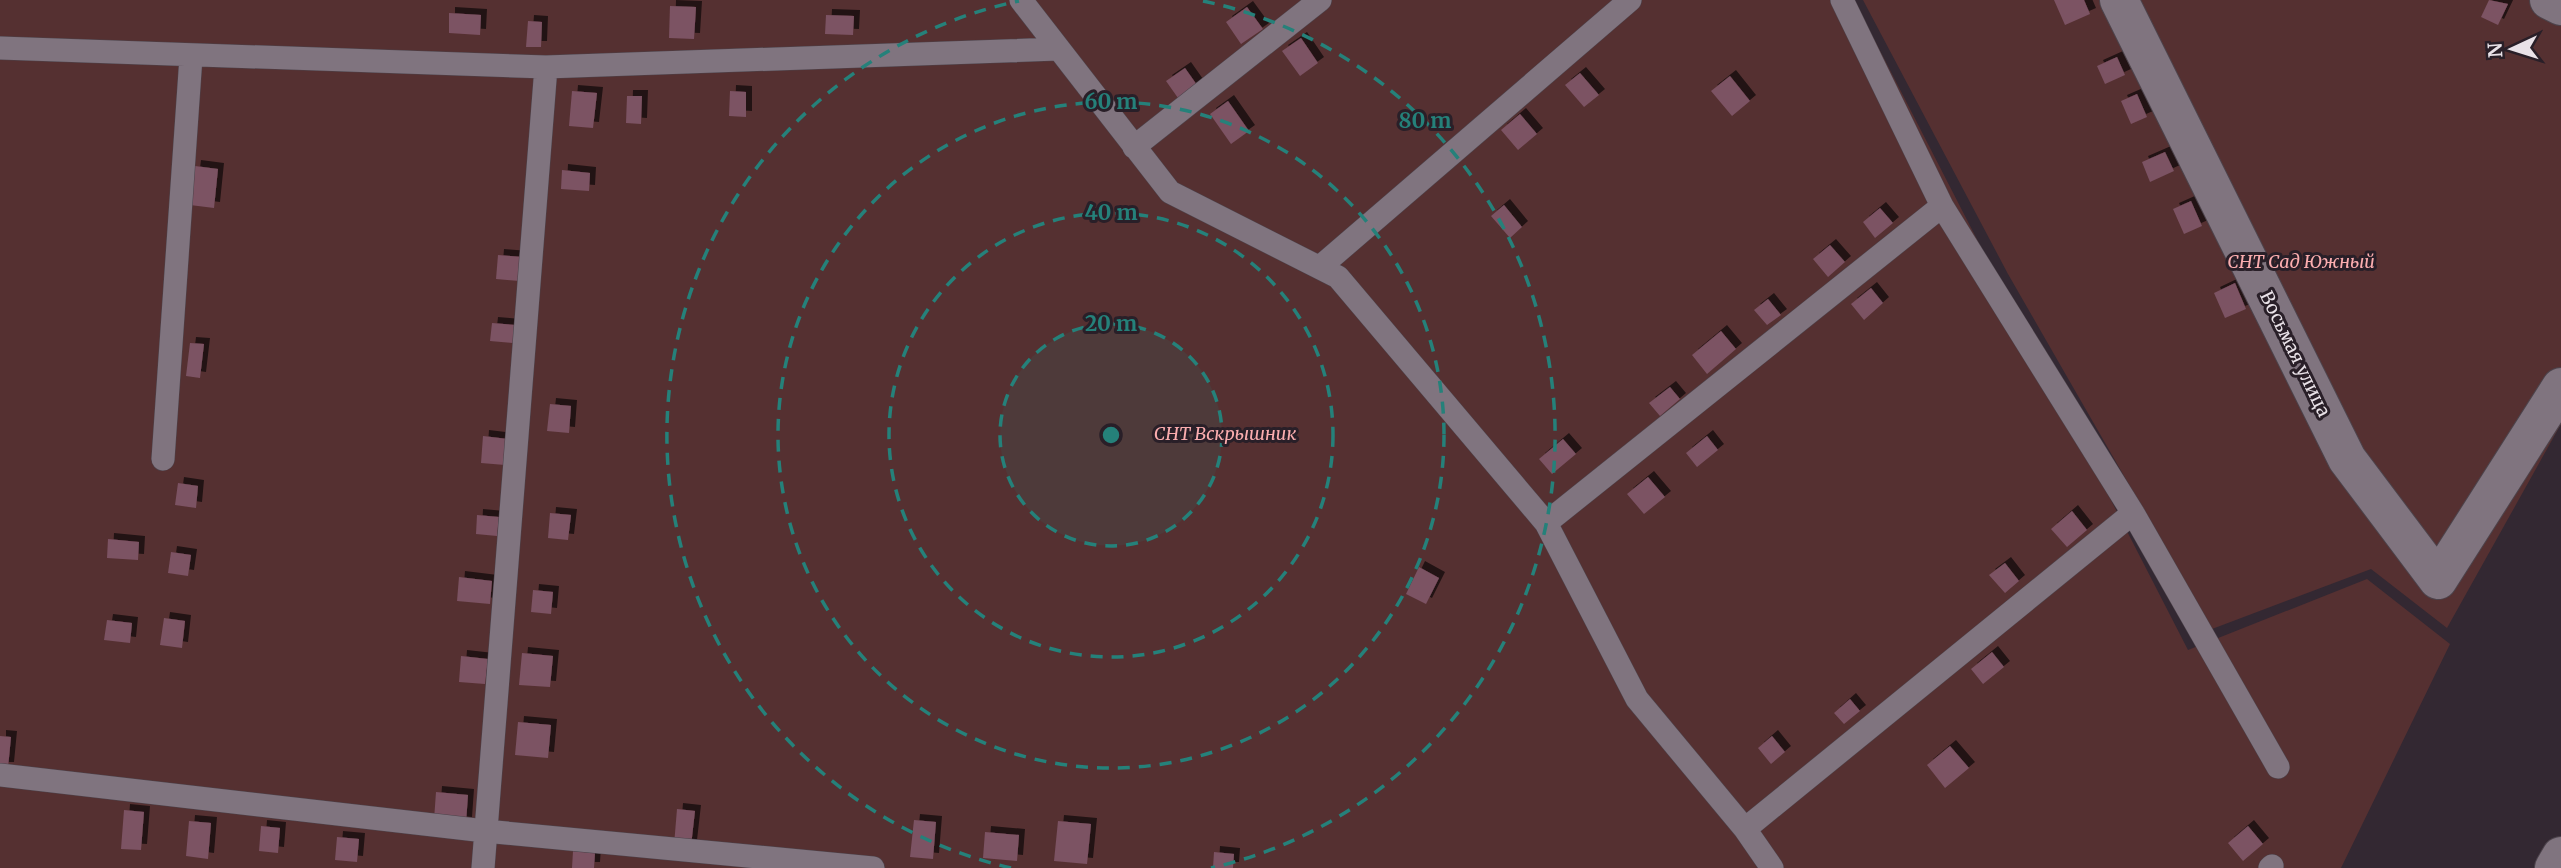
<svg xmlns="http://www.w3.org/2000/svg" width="2561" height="868" font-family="Merriweather,serif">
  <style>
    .green { fill: #553031 }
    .building { fill: #7c5263; filter: url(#shadow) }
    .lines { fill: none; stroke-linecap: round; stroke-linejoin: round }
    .lane-casing { stroke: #4c434b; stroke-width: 24 }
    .street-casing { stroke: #4c434b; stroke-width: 40 }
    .secondary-casing { stroke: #4c434b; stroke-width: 40 }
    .lane { stroke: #80747f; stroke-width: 23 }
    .street { stroke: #80747f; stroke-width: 38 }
    .secondary { stroke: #80747f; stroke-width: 38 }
    .ring { fill: none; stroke: #25817a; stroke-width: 3.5; stroke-dasharray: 12 9 }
    .labels { text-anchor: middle; stroke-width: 6; stroke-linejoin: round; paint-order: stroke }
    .park-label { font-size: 18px; font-style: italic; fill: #fbadaf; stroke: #291f28 }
    .street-label { font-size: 18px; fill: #e9e2e8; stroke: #291f28 }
    .centre { fill: #25817a; stroke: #291f28; stroke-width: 3.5 }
    .ring-label { font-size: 21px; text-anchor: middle; font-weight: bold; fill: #25817a; stroke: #291f28; stroke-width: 6; stroke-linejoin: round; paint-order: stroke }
  </style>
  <defs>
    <filter id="shadow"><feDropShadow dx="6" dy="-6" stdDeviation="0" flood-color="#0009"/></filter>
  </defs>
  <rect width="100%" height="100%" fill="#332832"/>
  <path class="green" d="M0 0H1854L2188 650 2367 579 2450 644 2341 868H0Z
    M1863 0H2561V424L2447 628 2371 569 2212 629 2008 274Z"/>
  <path class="building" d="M2054 0H2084L2090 14 2065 25Z
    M2489 0 2508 4 2498 25 2481 17Z
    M670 6 696 7 694 39 669 38Z
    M1247 7 1263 29 1241 44 1226 22Z
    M449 13 481 15 480 35 449 33Z
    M826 15 854 16 853 35 825 34Z
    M528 21 542 22 541 47H526Z
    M1301 38 1318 63 1300 76 1282 51Z
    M2117 57 2125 75 2105 84 2097 66Z
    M1185 68 1197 85 1178 98 1166 81Z
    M1580 73 1599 95 1584 107 1565 85Z
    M1730 76 1750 101 1732 116 1711 91Z
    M572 91 597 93 593 128 569 126Z
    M730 91 746 92V117L729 116Z
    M2137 94 2147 117 2131 124 2121 101Z
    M627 96H642L641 124 626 123Z
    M1228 101 1249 131 1231 144 1210 114Z
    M1520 114 1537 134 1518 150 1501 130Z
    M2165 152 2174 171 2150 182 2142 162Z
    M195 166 218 169 214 208 190 205Z
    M562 170 590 173 589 191 561 189Z
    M2191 201 2202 226 2184 234 2173 209Z
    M1504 205 1522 227 1510 238 1491 216Z
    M1880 208 1893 223 1875 238 1863 222Z
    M1830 245 1845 262 1828 277 1813 259Z
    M498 255 523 257 520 281 496 279Z
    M2235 283 2246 309 2225 318 2214 293Z
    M1871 288 1883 303 1864 320 1851 304Z
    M1768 299 1781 315 1767 325 1754 310Z
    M492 323 515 325 513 343 490 341Z
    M1721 331 1736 349 1707 374 1692 355Z
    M190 343 204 344 200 378 186 376Z
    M1670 387 1680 399 1660 416 1649 403Z
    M550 404 571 406 569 433 547 431Z
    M483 436 508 439 505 465 481 463Z
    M1707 436 1718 450 1697 467 1686 453Z
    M1563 439 1576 454 1552 474 1539 459Z
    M1648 477 1665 497 1644 514 1627 494Z
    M178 483 198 486 196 508 175 505Z
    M2072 511 2087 530 2067 547 2051 529Z
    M550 513 571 515 568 540 548 538Z
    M477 515 499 517 497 536 476 534Z
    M108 539 139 542 138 560 107 558Z
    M171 552 191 555 188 576 168 573Z
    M2005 563 2019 581 2005 593 1989 575Z
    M1419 567 1439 578 1426 604 1406 594Z
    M459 577 492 581 490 604 457 601Z
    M533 590 553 592 551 614 531 612Z
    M164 618 185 621 182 648 160 645Z
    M107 620 132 623 130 643 104 640Z
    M1992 652 2004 667 1983 684 1971 669Z
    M522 653 553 656 550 687 519 685Z
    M461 656 488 659 485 684 459 682Z
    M1850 699 1860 711 1844 724 1834 713Z
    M518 722 551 725 548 758 515 755Z
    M0 736 11 737 8 768H0Z
    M1772 736 1785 752 1771 764 1758 748Z
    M1950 746 1969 768 1945 788 1927 765Z
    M436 792 468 795 466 823 434 820Z
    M677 809 695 811 691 846 674 845Z
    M124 810 144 812 141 850 121 849Z
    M914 820 936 822 933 859 910 857Z
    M189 821 211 823 208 859 186 856Z
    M1058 821 1091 824 1087 864 1054 861Z
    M261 826 280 828 278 853 259 851Z
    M2248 826 2263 844 2243 861 2228 843Z
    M985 832 1019 835 1017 861 983 858Z
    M337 837 359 839 357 862 335 860Z
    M573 851 595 853 594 868H572Z
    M1214 852 1234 854 1233 868H1213Z"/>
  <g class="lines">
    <g class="lane-casing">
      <path id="lane" d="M1021 0 1170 192 1338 277 1546 523 1637 699 1745 829 1772 868
        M1842 0 1942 206 2133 513 2278 767
        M0 48 546 67 1058 49
        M1134 147 1320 0
        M1320 267 1630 0
        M163 459 191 57
        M1546 523 1942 206
        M0 775 485 831 873 868
        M1745 829 2133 513
        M483 868 546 67
        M2270 868 2272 866"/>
    </g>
    <g class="street-casing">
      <path id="street" d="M2119 0 2347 459 2438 580 2561 387
        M2549 0 2561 6"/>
    </g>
    <g class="secondary-casing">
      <path id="secondary" d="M2554 868 2561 856"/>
    </g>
    <use href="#lane" class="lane"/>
    <use href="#street" class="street"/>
    <use href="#secondary" class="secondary"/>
  </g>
  <circle cx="1111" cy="435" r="111" fill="#25817a" fill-opacity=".12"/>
  <g class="ring">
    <circle cx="1111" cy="435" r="111"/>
    <circle cx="1111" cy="435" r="222"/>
    <circle cx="1111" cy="435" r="333"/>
    <path d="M1011 868A444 444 0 0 1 1019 1M1203 1A444 444 0 0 1 1211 868"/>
  </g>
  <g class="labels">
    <g class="park-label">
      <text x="2301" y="268">СНТ Сад Южный</text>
      <text x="1225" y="440">СНТ Вскрышник</text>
    </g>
    <g class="street-label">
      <text transform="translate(2295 354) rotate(64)" y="6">Восьмая улица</text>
    </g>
  </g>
  <circle cx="1111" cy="435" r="10" class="centre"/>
  <g class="ring-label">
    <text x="1111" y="109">60 m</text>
    <text x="1425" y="128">80 m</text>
    <text x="1111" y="220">40 m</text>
    <text x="1111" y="331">20 m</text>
  </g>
  <g transform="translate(2512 49) rotate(266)" stroke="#291f28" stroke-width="5" paint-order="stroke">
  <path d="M0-5L12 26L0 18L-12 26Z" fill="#e9e2e8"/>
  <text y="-10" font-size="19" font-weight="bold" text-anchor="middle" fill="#e9e2e8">N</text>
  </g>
</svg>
